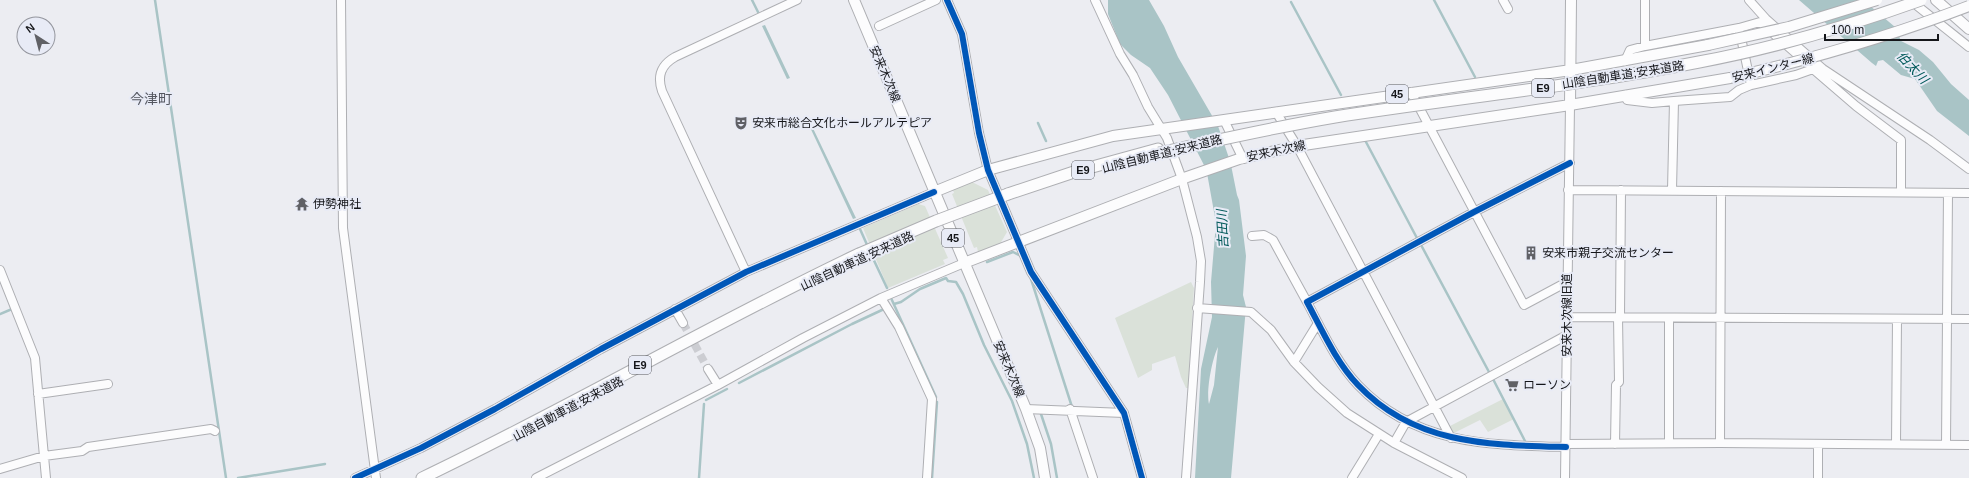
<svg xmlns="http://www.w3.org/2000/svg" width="1969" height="478" font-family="Helvetica,'Noto Sans JP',sans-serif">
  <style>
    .green { fill: #dae1d9 }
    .water { fill: #a9c4c6; fill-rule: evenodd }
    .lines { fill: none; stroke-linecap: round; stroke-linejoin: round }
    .stream { stroke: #a9c4c6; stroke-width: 2.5 }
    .minor-tunnel { stroke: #cccdd2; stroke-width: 8; stroke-dasharray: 8 4; stroke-linecap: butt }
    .minor-casing { stroke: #aeafb3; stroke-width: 10 }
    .major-casing { stroke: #aeafb3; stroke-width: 12 }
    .highway-casing { stroke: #aeafb3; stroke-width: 13 }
    .minor { stroke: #fcfcfd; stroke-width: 8 }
    .major { stroke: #fcfcfd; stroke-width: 10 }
    .highway { stroke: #fcfcfd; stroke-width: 11 }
    .major-bridge-casing { stroke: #aeafb3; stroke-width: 12; stroke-linecap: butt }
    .highway-bridge-casing { stroke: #aeafb3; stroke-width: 13; stroke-linecap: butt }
    .major-bridge { stroke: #fcfcfd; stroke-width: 10 }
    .highway-bridge { stroke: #fcfcfd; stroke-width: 11 }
    .cycleway-casing { stroke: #e8ebf6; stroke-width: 8 }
    .cycleway { stroke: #0057b8; stroke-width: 6 }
    .labels { text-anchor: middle; stroke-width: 4; stroke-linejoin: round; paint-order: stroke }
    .shield { fill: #e8ebf6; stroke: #54565c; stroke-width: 1 }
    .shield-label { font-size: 11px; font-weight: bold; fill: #15161a }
    .street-label { font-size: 12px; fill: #15161a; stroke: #e8ebf6 }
    .poi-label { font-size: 12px; fill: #15161a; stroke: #e8ebf6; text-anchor: start }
    .water-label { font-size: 13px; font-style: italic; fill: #00595a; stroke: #e8ebf6 }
    .quarter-label { font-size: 14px; fill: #545760; stroke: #e8ebf6 }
  </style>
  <rect width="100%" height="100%" fill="#ecedf2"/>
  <path class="green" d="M972 182 988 190 1007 232 1000 244 978 252 977 247 974 248 952 194 954 193 953 190Z
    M918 204 925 206 948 258 943 260 945 264 888 288 863 228Z
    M1191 282 1194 288 1188 388H1186L1181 377 1175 356 1152 364V370L1138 378 1115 318Z
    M1503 399 1514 419 1488 432 1480 420 1452 434 1448 427Z"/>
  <path class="water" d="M1108 0H1149L1164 26 1178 57 1218 126 1230 161 1206 169 1168 95 1150 68 1131 55 1120 44 1108 14Z
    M1799 0H1863L1895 27 1901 41 1919 50 1933 62 1951 84 1969 100V136L1937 111 1915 79 1901 75 1883 60 1878 61 1876 66 1872 63Z
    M765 25 790 78 787 79 762 26Z
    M810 122 856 218 853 219 808 123Z
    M1231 165 1237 195 1239 200 1246 256 1243 295 1246 307 1231 478H1195L1201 369 1212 317 1211 282 1216 223 1207 173ZM1218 347 1214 385 1209 404C1206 391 1212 359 1218 347Z"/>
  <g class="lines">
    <path class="stream" d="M155 0 226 478
      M752 0 758 12
      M1434 0 1475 77
      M1291 2 1341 95
      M1038 123 1046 141
      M1366 142 1418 240
      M860 229 868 247
      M1420 243 1489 372
      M870 252 887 288
      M987 262 1013 252 1021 256
      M1031 279 1072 407
      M891 298 936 397
      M894 304 901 302 920 289 946 278 948 281 956 282 963 294 984 345 1012 401 1027 444 1034 478
      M0 314 12 309 11 307
      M1493 379 1526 443
      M739 383 852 324 882 310
      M706 400 727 389
      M1041 414 1051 444 1057 478
      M238 478 325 464
      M699 478 704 404
      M932 478 937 402"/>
    <path class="minor-tunnel" d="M683 323 708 369"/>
    <g class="minor-casing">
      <path id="minor" d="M341 0 343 228 376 478
        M947 0 962 34 979 133 988 170 1031 272 1124 413 1142 478
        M1095 0 1120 54 1133 75 1148 107 1167 138 1182 179 1197 237 1201 261 1200 282 1186 478
        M1503 0 1508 9
        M1645 0V46
        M1749 0 1766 19 1823 69 1930 140 1969 169
        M1910 0 1969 47
        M879 26 936 0
        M1740 33 1751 85
        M1625 61 1630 50 1645 46 1739 28 1760 22 1807 63
        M1411 92 1524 305 1567 282
        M1625 95 1627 100 1652 103 1674 101 1672 190
        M1674 101 1730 97 1739 90 1751 85 1796 75 1813 69 1856 106 1901 140V191
        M1276 112 1297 146 1451 438
        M1224 120 1243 159
        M1568 190 1969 193
        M1252 236 1264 235 1273 240 1307 302
        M0 270 35 358 46 478
        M746 272 662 91C657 76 661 65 675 57L797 0
        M881 298 899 327 932 399 927 478
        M1197 308 1251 312 1271 330 1294 362 1318 387 1347 413 1394 443 1462 478
        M675 309 683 323
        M1567 317 1969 319
        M1620 317 1621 190
        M1669 318V443
        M1294 362 1318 323
        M708 369 718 385
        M38 394 108 384
        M1026 409 1124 413
        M1070 409 1093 478
        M1394 443 1406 422 1567 335
        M1720 443 1721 191
        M1566 444 1720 443 1969 445
        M1615 444 1616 385 1619 382 1618 317
        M1818 444V478
        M1896 444 1897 319
        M1946 445 1948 193
        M1566 447C1489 445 1415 445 1358 385 1336 362 1322 330 1307 302L1474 212 1570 163
        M0 469 44 456 82 451 88 447 211 429 215 431
        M355 478 421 448 495 409 601 349 746 272 934 192
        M536 478 718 385 803 338 881 298 964 263
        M1352 478 1379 434
        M1565 478 1570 105"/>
    </g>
    <g class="major-casing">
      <path id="major" d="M854 0 1026 409 1040 448 1045 478
        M1936 0 1969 29
        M1570 105 1571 0
        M934 192 988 170 1113 136 1571 70 1708 45
        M964 263 1187 177 1239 159 1297 146 1570 105 1730 78"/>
    </g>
    <g class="highway-casing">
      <path id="highway" d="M1008 194 1074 172 1158 149
        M422 478C569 408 711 324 859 254"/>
    </g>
    <use href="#minor" class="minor"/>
    <use href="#major" class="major"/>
    <use href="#highway" class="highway"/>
    <g class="major-bridge-casing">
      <path id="major-bridge" d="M1708 45 1789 27 1877 0
        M1730 78C1812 59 1891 36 1969 6"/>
    </g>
    <g class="highway-bridge-casing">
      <path id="highway-bridge" d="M1159 153C1217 140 1276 127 1335 117 1456 98 1578 86 1699 62 1774 48 1849 26 1921 0
        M859 254 936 221 1008 194"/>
    </g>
    <use href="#major-bridge" class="major-bridge"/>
    <use href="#highway-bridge" class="highway-bridge"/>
    <g class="cycleway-casing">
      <path id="cycleway" d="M947 0 962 34 979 133 988 170 1031 272 1124 413 1142 478
        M1566 447C1489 445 1415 445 1358 385 1336 362 1322 330 1307 302L1474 212 1570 163
        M355 478 421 448 495 409 601 349 746 272 934 192"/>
    </g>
    <use href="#cycleway" class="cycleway"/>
  </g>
  <defs>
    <g id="theatre-bare" transform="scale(1.08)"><path d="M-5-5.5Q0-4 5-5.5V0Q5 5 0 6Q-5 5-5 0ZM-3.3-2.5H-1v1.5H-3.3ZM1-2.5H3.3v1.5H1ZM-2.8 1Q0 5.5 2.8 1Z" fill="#606166" stroke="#e8ebf6" stroke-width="2.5" paint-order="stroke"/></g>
    <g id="temple-bare" transform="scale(1.08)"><path d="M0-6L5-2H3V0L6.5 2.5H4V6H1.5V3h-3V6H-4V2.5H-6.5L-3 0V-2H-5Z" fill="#606166" stroke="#e8ebf6" stroke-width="2.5" paint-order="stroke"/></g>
    <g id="building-bare" transform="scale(1.08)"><path d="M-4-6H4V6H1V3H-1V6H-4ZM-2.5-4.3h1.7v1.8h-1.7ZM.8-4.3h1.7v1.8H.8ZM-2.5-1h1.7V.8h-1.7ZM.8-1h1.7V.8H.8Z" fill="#606166" stroke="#e8ebf6" stroke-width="2.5" paint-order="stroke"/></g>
    <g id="supermarket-bare" transform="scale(1.08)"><path d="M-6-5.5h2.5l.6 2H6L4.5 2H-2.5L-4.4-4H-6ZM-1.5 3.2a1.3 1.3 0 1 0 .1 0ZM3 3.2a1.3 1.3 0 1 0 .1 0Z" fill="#606166" stroke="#e8ebf6" stroke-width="2.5" paint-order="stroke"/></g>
  </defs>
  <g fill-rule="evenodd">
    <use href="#theatre-bare" x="741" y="123"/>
    <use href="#temple-bare" x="302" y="204"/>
    <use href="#building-bare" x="1531" y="253"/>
    <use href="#supermarket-bare" x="1512" y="385"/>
  </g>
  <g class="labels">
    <g class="shield">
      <rect x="1532" y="79" width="22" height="18" rx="3"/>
      <rect x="1386" y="85" width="22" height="18" rx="3"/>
      <rect x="1072" y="161" width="22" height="18" rx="3"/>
      <rect x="942" y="229" width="22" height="18" rx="3"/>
      <rect x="629" y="356" width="22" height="18" rx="3"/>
    </g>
    <g class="shield-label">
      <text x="1543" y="92">E9</text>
      <text x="1397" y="98">45</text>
      <text x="1083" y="174">E9</text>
      <text x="953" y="242">45</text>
      <text x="640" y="369">E9</text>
    </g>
    <g class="street-label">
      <text transform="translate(1773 68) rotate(-14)" y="4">安来インター線</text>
      <text transform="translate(885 74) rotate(67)" y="4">安来木次線</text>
      <text transform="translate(1623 75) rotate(-9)" y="4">山陰自動車道;安来道路</text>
      <text transform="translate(1276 151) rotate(-12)" y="4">安来木次線</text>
      <text transform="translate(1162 154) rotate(-14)" y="4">山陰自動車道;安来道路</text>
      <text transform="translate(857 261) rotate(-25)" y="4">山陰自動車道;安来道路</text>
      <text transform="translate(1567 315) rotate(-90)" y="4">安来木次線旧道</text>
      <text transform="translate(1009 369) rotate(67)" y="4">安来木次線</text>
      <text transform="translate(568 409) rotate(-28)" y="4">山陰自動車道;安来道路</text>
    </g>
    <g class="poi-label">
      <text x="752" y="127">安来市総合文化ホールアルテピア</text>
      <text x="313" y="208">伊勢神社</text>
      <text x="1542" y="257">安来市親子交流センター</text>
      <text x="1523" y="389">ローソン</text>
    </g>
    <g class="water-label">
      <text transform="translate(1913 67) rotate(47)" y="5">伯太川</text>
      <text transform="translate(1222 229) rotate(-93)" y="5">吉田川</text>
    </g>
    <g class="quarter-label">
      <text x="151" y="104">今津町</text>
    </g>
  </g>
  <g transform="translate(36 36) rotate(324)"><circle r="19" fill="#e8ebf6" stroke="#94969e"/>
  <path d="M0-3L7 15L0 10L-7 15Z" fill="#606166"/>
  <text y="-6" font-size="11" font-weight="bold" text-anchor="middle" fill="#15161a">N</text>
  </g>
  <path d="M1825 34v6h113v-6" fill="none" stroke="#15161a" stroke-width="2"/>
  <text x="1831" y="34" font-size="12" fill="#15161a" stroke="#e8ebf6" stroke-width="3" paint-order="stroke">100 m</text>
</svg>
